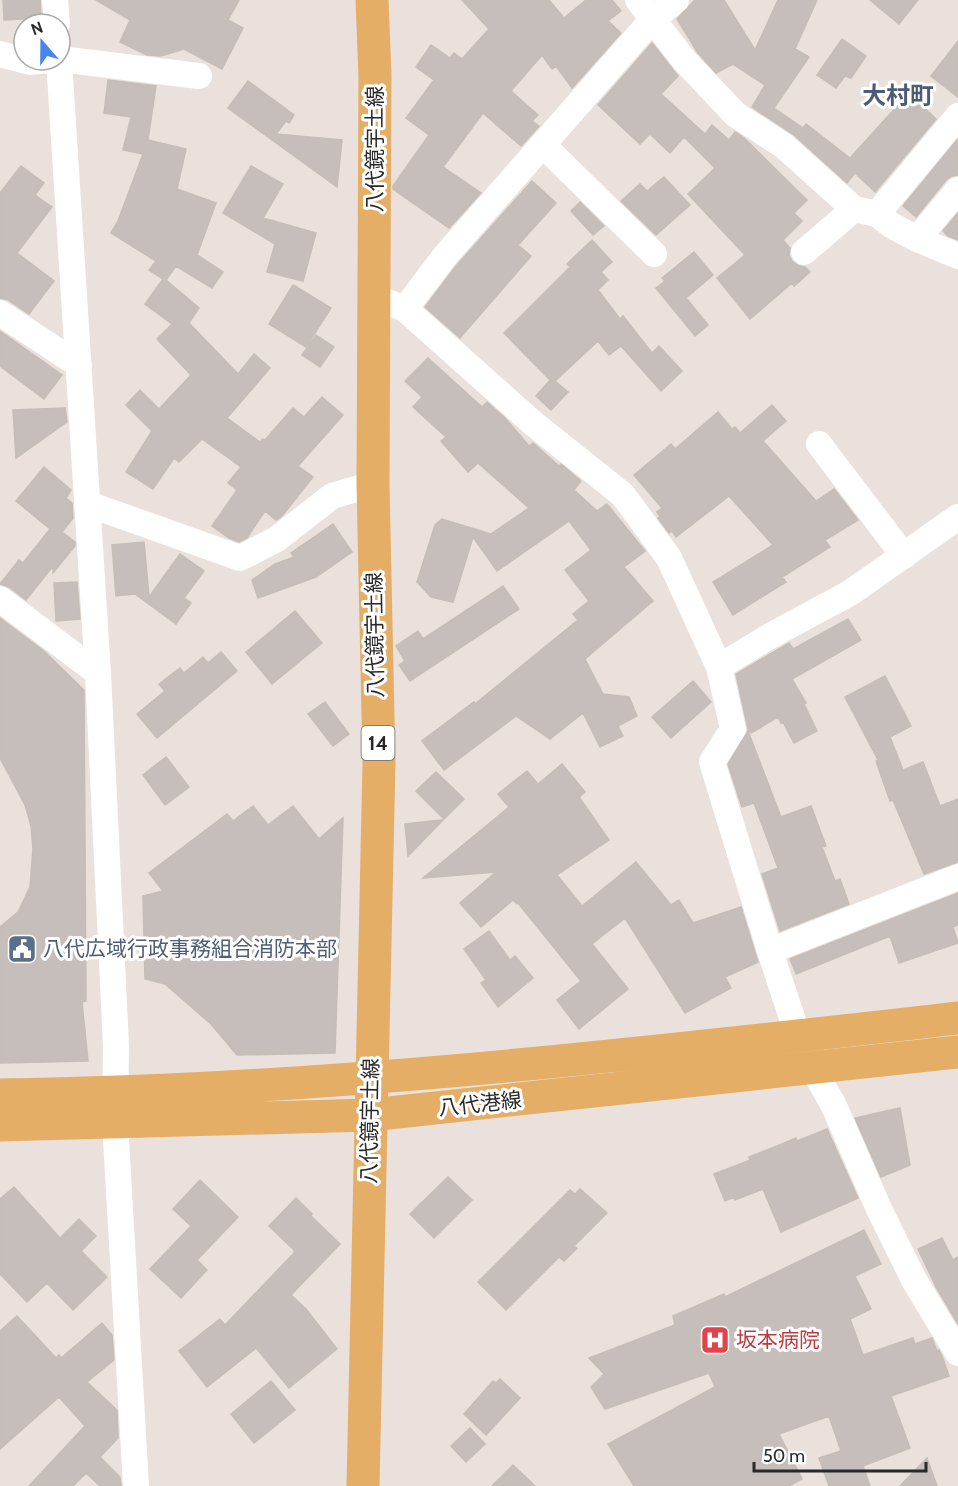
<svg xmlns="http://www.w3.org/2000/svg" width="958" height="1486" font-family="Cabin,'Noto Sans JP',sans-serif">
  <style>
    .building { fill: #c5bebb; stroke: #c5bdb6; stroke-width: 1.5 }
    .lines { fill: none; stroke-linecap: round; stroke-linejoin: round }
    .minor { stroke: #fff; stroke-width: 26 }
    .major { stroke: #e5ae66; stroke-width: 33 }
    .labels { text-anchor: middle; stroke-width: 6; stroke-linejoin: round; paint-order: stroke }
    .shield { fill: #fff; stroke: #696969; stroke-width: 1.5 }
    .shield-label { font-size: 20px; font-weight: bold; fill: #292929 }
    .street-label { font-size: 21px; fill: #292929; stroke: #fff }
    .service-label { font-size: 21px; fill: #4e5e75; stroke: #fff; text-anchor: start }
    .health-label { font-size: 21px; fill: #be3a42; stroke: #fff; text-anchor: start }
    .quarter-label { font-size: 24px; font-weight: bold; fill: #4d5c76; stroke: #fff }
  </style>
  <rect width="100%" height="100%" fill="#eae1dc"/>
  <path class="building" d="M3 0H40L41 18 4 20Z
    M96 0H239L228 20 243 28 222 69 184 49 161 56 147 55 120 42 130 20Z
    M462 0H549L564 18 586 0H612L621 11 608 21 621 33 572 88 556 66 552 69 542 55 511 91 538 115 532 121 539 126 521 146 483 113 443 167 481 193 449 228 393 189V186L429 135 406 118 434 80 416 67 431 45 450 58 454 53 462 59 489 29Z
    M695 0H724L755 50 778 0H817L795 49 809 57 774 108 803 128 806 124 850 158 909 93 936 119 875 192 855 173 847 183 794 135 752 107 765 85 733 64 716 73 698 53 677 19Z
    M870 0H918L899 24Z
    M842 39 866 56 851 78 845 76 836 88 817 75Z
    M958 41V97L931 76Z
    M652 43 678 76 661 94 705 134 712 125 729 140 735 132 743 137 807 200 794 213 802 221 783 240 790 248 789 255 792 261 799 266 805 267 810 272 794 286 792 283 750 319 717 278 745 255 688 194 715 168 684 137 670 153 650 134 640 144 598 105Z
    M108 80 156 86 148 140 186 149 177 189 216 203 197 255 223 272 212 288 176 266 166 280 199 308 189 323 238 374 254 354 270 368 227 418 260 442 263 439 265 440 293 408 304 417 322 397 343 415 298 466 313 477 282 516 276 520 265 511 247 538 239 542 229 538 212 526 237 490 228 483 241 467 202 439 179 462 174 458 153 489 126 472 152 431 126 405 140 390 159 409 191 375 157 339 172 324 145 304 163 279 149 270 156 261 111 233 118 221 143 154 123 150 131 117 104 113Z
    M248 81 294 115 289 123 286 121 276 134 342 140 337 187 228 108Z
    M957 140 958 175 952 176 946 180 916 217 903 206Z
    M21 166 44 183 35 195 52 207 17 253 54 281 29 314 8 300 0 298V193Z
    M251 166 283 184 263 218 316 233 303 281 267 272 275 244 223 213Z
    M664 177 690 205 656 235 621 201 640 184 647 191Z
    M532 181 556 203 518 245 531 256 460 338 425 307 457 265Z
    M580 202 604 226 593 235 571 211Z
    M958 213V240L948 236 943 231Z
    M592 240 612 262 601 272 608 280 598 290 620 319 623 316 652 353 659 346 682 371 661 391 621 346 609 355 598 341 555 381 568 392 551 410 536 396 550 380 504 333 570 267 567 264Z
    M694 252 713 275 686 298 708 325 695 336 656 288 665 281 662 278Z
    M293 285 331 308 306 347 269 324Z
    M0 331 62 375 44 399 0 366Z
    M316 335 334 347 320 367 302 355Z
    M428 358 482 407 487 402 505 418 529 446 533 443 559 466 561 464 581 481 574 490 597 511 607 504 645 551 624 567 653 601 585 659 603 694 629 697 637 716 618 726 623 736 600 747 583 713 550 739 516 716 444 770 422 741 474 702 475 704 578 620 573 614 589 601 565 570 591 550 569 521 497 571 473 537 453 602 431 597 417 582 435 525 442 519 491 534 529 508 478 463 468 472 441 441 446 437 413 407 422 397 405 381Z
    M772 405 786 421 763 441 816 501 834 489 858 520 825 540 830 547 782 577 786 582 733 615 713 582 773 545 729 496 676 537 672 531 669 533 658 518 660 516 657 512 662 508 634 475 671 444 675 449 718 412 732 429 735 427 740 433Z
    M65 408 67 422 16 458 13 410Z
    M44 467 71 490 66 498 72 503 73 518 62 532 75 542V546L53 573V566L26 600 9 587 0 584 19 560 23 563 50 529 16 501Z
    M333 524 352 552 316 577 258 598 252 580 275 564 294 557 291 553Z
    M144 542 149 597 180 554 204 571 184 598 191 603 176 624 135 594 116 596 112 545Z
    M77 582 80 619 56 621 54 583Z
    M503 586 519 609 410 681 399 665 405 661 396 646 418 631 423 639Z
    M295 611 322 643 272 684 246 652Z
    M0 618 44 651 84 690 86 1001 82 1002 88 1061 0 1063V927L18 912 30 887 33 849 31 826 25 805 0 758Z
    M848 619 861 640 792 679 806 703 804 704 817 731 794 743 783 722 781 723 778 717 751 733 748 729 736 674 789 643 793 649Z
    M221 652 237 671 157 738 137 714 165 691 159 684 180 668 184 673 203 657 208 663Z
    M885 676 911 726 890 737 903 770 923 762 940 806 958 799V862L924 874 893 800 890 801 876 761 878 760 845 697Z
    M693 681 711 702 671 738 652 717Z
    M325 702 349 734 333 746 308 714Z
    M748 731 781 817 811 806 826 846 822 847 835 881 840 879 849 904 780 931 762 874 778 868 754 803 742 807 728 764Z
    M166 757 189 787 165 805 143 775Z
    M562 764 585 792 579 797 609 840 557 875 582 906 636 862 671 905 679 900 693 923 741 907 758 962 725 977 731 988 685 1013 625 918 592 944 628 989 579 1029 557 1000 581 981 518 903 517 904 513 900 481 927 460 903 496 872 423 878 509 807 498 794 527 771 538 784Z
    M436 772 464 799 444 819 416 791Z
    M253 806 268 825 293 806 319 839 343 818 335 1053 237 1055 211 1024 165 984 145 979 143 896 163 891 149 873 227 814 233 821Z
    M443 820 408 856 405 824Z
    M958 893V925L953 927 958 943 899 963 890 936 796 974 790 959Z
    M489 931 510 960 515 956 533 978 498 1007 481 983 486 980 464 949Z
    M900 1108 910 1165 881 1177 855 1118Z
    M827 1129 858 1198 781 1232 763 1189 735 1200 734 1197 725 1201 714 1174 748 1161 750 1160 749 1157 777 1146 796 1138 797 1141Z
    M448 1177 472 1200 434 1238 410 1214Z
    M200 1180 238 1217 197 1260 207 1270 181 1298 150 1269 191 1226 173 1209Z
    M14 1187 60 1238 79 1219 96 1236 81 1251 107 1277 73 1310 47 1283 27 1302 0 1274V1199Z
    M580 1189 607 1213 574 1246 577 1248 564 1261 559 1257 506 1310 478 1282 570 1190 575 1194Z
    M296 1198 312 1214 311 1216 340 1244 291 1295 306 1309 337 1349 289 1388 256 1348 207 1387 179 1351 220 1319 225 1325 294 1253V1250L269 1226Z
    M864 1230 881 1264 855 1276 871 1309 850 1319 863 1355 913 1338 915 1344 932 1338 937 1351 939 1350 942 1356 949 1376 891 1396 910 1448 863 1466 870 1486H829L819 1458 841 1451 829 1416 779 1434 802 1479 789 1486H634L608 1444 715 1387 709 1373 605 1409 591 1387 604 1374 589 1358 675 1325 673 1316 724 1294 725 1297Z
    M942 1238 953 1260 958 1257V1324L936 1287 918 1249Z
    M17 1316 56 1358 59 1355 61 1358 102 1323 112 1335 114 1360 87 1382 117 1410 118 1438 100 1457 120 1477 121 1486H100L86 1473 73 1486H29L85 1426 59 1397 0 1449V1331Z
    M500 1379 520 1398 486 1435 464 1414 493 1381 496 1383Z
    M271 1381 295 1410 254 1443 231 1414Z
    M470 1428 485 1444 466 1462 451 1446Z
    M927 1458 937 1486H900Z
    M513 1465 535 1486H492Z"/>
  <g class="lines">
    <path class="minor" d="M55 0 57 24
      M638 0 684 60 735 114 784 146 854 209 877 214 891 225 917 239 958 256
      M0 54 30 62 49 60
      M60 59 199 76
      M59 60 98 673 116 1046 115 1122 136 1486
      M544 146 654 254
      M877 214 958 116
      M917 239 958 190
      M804 252 854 209
      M375 297 405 309 534 424 623 495 669 558 719 667 733 729 712 762 770 951 798 1036
      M405 309 445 256 652 20 676 0
      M0 313 79 365
      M819 444 904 556
      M88 504 240 558 277 539 332 496 373 484
      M0 599 98 673
      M719 667 770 636 850 593 958 517
      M770 951 958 877
      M812 1067 834 1106 879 1209 914 1280 958 1353"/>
    <path class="major" d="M0 1095C321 1091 640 1054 958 1018
      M0 1125 370 1115 958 1052
      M363 1486 379 763 373 484 375 76 372 0"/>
  </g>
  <defs>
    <g id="civic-square" transform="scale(1.5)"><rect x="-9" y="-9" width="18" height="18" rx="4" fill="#5c6f8a" stroke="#fff"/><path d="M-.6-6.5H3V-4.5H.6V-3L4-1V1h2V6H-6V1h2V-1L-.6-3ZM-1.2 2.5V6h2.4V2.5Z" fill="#fff"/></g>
    <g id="hospital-square" transform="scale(1.5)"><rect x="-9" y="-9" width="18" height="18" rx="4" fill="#e0444e" stroke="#fff"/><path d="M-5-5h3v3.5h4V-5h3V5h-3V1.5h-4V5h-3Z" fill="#fff"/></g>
  </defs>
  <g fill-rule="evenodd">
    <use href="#civic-square" x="22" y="949"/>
    <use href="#hospital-square" x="715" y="1340"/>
  </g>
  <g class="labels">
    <rect class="shield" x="361.5" y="726" width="33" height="34" rx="4.5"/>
    <g class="shield-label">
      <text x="378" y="750">14</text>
    </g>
    <g class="street-label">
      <text transform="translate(375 149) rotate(-90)" y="7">八代鏡宇土線</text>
      <text transform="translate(375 635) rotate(-91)" y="7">八代鏡宇土線</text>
      <text transform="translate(480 1104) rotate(-6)" y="7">八代港線</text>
      <text transform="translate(370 1121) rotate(-89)" y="7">八代鏡宇土線</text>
    </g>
    <g class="service-label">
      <text x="43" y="956">八代広域行政事務組合消防本部</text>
    </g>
    <g class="health-label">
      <text x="736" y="1347">坂本病院</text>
    </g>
    <g class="quarter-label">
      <text x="898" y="104">大村町</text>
    </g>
  </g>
  <g transform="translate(42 42) rotate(340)"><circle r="28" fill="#ffffff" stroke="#a9a9a9" stroke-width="1.5"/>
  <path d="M0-4.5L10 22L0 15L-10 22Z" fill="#4886eb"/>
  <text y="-9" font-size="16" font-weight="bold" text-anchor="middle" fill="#292929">N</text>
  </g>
  <path d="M754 1462v9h172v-9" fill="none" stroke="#292929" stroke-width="3"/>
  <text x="763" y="1462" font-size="18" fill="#292929" stroke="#ffffff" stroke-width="4.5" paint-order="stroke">50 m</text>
</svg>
